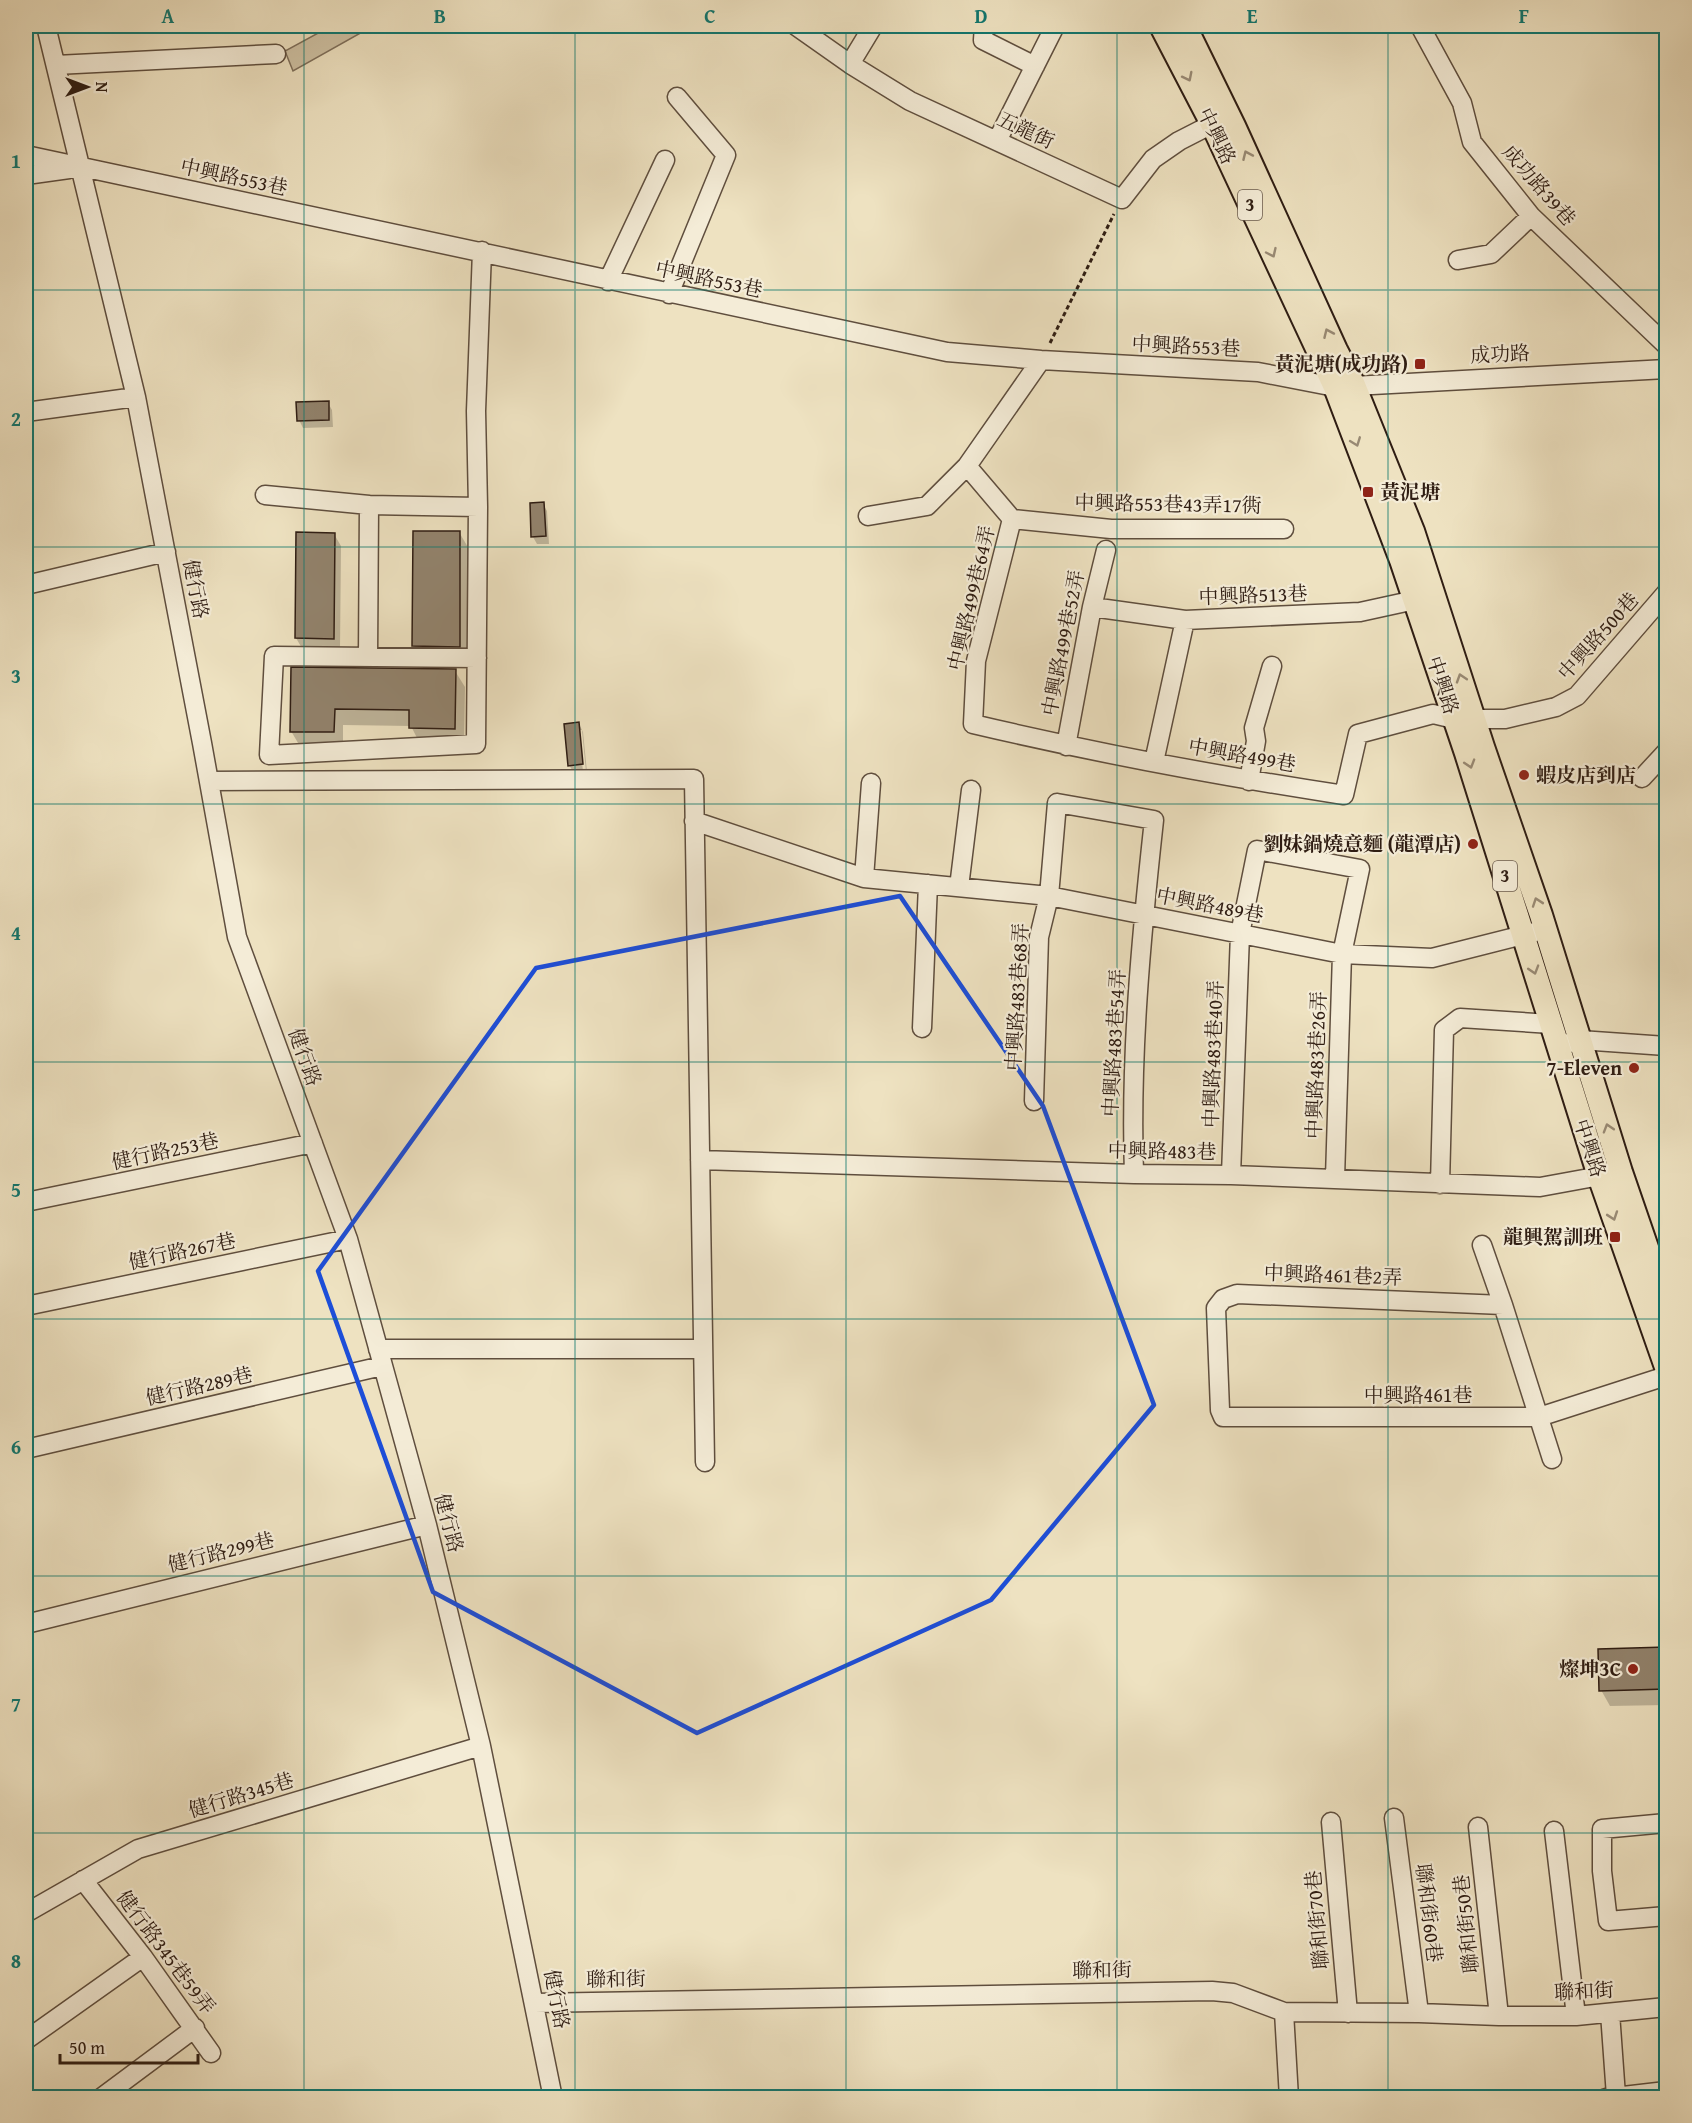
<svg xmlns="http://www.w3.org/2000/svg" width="1692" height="2123" font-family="'Gentium Book Plus','Noto Serif TC',serif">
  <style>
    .green { fill: #cec1a3; stroke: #7e6f5b; stroke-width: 1.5 }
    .shadow { fill: #0003; fill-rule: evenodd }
    .building { fill: #92836d; stroke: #2f1d13; stroke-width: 1.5 }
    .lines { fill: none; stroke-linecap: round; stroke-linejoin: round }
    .minor-casing { stroke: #5f4e3e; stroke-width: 21 }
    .major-casing { stroke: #2f1d13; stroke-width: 26 }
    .path { stroke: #2f1d13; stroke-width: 3; stroke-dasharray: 4.5 3; stroke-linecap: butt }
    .minor { stroke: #f4ecd7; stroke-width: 18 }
    .major { stroke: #eee2c1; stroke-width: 22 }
    .oneway { stroke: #988973 }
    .marked { fill: none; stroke: #1d4ed8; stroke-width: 4.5; stroke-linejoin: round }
    .grid { fill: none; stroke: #0f766e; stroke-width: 1.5; stroke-opacity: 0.55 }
    .poi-dot { fill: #8f2418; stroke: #f4ecd7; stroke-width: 2 }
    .labels { text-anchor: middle; stroke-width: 4.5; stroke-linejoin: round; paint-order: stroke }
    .shield { fill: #f4ecd7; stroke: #6a5b4e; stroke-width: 1.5 }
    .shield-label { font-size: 18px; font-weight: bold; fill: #2f1d13 }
    .street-label { font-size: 20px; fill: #2f1d13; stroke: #f4ecd7 }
    .poi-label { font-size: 20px; font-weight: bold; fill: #2f1d13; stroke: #f4ecd7; text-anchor: end }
    .neatline { fill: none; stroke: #0f766e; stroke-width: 2 }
    .grid-label { font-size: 20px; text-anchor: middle; font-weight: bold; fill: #0f766e }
  </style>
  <rect width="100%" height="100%" fill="#eee2c1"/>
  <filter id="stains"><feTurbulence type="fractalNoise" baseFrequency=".00333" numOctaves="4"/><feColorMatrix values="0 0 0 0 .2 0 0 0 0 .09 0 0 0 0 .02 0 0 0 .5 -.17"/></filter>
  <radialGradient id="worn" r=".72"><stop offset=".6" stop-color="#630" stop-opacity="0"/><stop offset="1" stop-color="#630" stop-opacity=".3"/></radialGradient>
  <path class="green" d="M331 26H373L293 71 285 51Z"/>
  <path class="shadow" d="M328 403 332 410 333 427 303 428 299 420Z
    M543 504 547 511 549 544H537L533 537Z
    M459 532 469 549 468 662H423L414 646Z
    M334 534 341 546 340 650H303L296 638Z
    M292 669 455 671 465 687 464 745 420 744 411 726 343 725V748H301L291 731Z
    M579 724 583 732 587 772 574 773 569 765ZM579 730H582L586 772H583Z
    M1666 1649V1705L1610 1706 1601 1690 1600 1650Z"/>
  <path class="building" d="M329 401V420L297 421 296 402Z
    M544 502 546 536 531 537 530 503Z
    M413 531H460V647L412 646Z
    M296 532 335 533 334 639 295 638Z
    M291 667 456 669 455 729 409 728V710L335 709 334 732H290Z
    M579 722 583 764 568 766 564 724Z
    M1666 1647V1689L1599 1691 1598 1649Z"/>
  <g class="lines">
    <g class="minor-casing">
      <path id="minor" d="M46 26 136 397 202 743 237 937 348 1239 427 1525 481 1746 553 2098
        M796 26 850 64 910 101 1122 199 1153 159 1179 141 1222 119
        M984 26 983 40 1035 66
        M1420 26 1462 103 1472 142 1531 216 1666 345
        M850 64 873 26
        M56 65 276 54
        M997 141 1055 26
        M26 155 947 352 1041 360 1258 372 1335 387 1666 369
        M26 175 69 169
        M1458 260 1491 254 1531 216
        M608 281 665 160
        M669 294 726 155 677 97
        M26 412 136 397
        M967 466 1012 519 1111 529H1284
        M265 495 369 505
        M868 516 927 506 967 466 1041 360
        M1012 519 976 661 973 724C1096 753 1219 776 1344 795L1358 734 1433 714 1454 719H1505L1556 707 1577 696 1666 593
        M26 585 166 552
        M1092 607 1185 620 1360 612 1415 600
        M368 657 369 505 478 507
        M477 658 274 656 269 755 476 744 478 507 476 411 482 251
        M1066 746 1092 607 1106 550
        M1154 762 1185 620
        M1642 778 1666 752
        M209 781 694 779 705 1462
        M1249 781 1256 741 1254 728 1272 666
        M694 821 864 878 1049 896 1342 954 1432 958 1535 932
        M864 878 871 783
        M959 887 971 790
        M922 1028 928 884
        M1569 1043 1580 1040 1666 1046
        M1034 1101 1039 937 1049 896 1057 803 1154 820C1141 938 1130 1056 1134 1174
        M700 1160 1134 1174 1231 1175 1540 1187 1611 1174
        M1231 1175 1240 934 1257 850 1360 869 1342 954 1335 1178
        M1440 1184 1444 1030 1460 1018 1551 1024
        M26 1202 313 1143
        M1482 1245 1503 1305 1552 1459
        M1503 1305 1237 1294 1223 1299 1216 1308 1220 1410 1223 1417H1539L1666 1376
        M26 1306 348 1239
        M378 1349H703
        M26 1449 382 1366
        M26 1624 427 1525
        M1394 1818 1419 2013
        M1331 1822 1348 2013
        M1666 1823 1602 1829V1871L1608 1921 1666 1916
        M1478 1827 1499 2016
        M1554 1831 1576 2016
        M83 1880 143 1957 211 2053
        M26 1913 138 1849 481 1746
        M535 2003 1212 1991 1233 1993 1284 2012 1419 2013 1499 2016H1576L1666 2007
        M1284 2012 1289 2098
        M1610 2013 1616 2096
        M26 2040 143 1957
        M101 2098 195 2028
        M1606 2098 1666 2091"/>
    </g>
    <g class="major-casing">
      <path id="major" d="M1161 26 1212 124 1335 387 1401 560 1466 753 1599 1176 1666 1367
        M1185 26 1234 126 1336 350 1354 385 1413 531 1483 747 1541 915 1621 1172 1666 1303"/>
    </g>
    <path class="path" d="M1050 343 1114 214"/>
    <use href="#minor" class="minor"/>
    <use href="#major" class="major"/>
  </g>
  <defs><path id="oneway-chevron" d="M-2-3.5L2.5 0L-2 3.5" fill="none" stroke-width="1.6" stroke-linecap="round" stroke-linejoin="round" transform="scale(1.5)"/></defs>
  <g class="oneway">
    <use href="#oneway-chevron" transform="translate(1188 77) rotate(63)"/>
    <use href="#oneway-chevron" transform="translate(1247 155) rotate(-114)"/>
    <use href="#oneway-chevron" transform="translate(1272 253) rotate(65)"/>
    <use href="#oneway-chevron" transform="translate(1328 333) rotate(-114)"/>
    <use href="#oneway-chevron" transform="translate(1356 442) rotate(69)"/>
    <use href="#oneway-chevron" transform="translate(1461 678) rotate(-108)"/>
    <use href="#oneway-chevron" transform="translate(1470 764) rotate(73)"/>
    <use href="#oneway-chevron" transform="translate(1537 902) rotate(-109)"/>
    <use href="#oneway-chevron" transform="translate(1534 970) rotate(73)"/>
    <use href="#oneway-chevron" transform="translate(1608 1128) rotate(-107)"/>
    <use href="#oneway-chevron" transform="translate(1613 1216) rotate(71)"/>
  </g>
  <path class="marked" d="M900 896 1043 1106 1154 1405 991 1600 697 1733 433 1592 318 1271 536 968Z"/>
  <path class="grid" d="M304 26V2098M575 26V2098M846 26V2098M1117 26V2098M1388 26V2098M26 290H1666M26 547H1666M26 804H1666M26 1062H1666M26 1319H1666M26 1576H1666M26 1833H1666"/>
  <g class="poi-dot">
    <rect x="1414" y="358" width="12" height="12" rx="3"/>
    <rect x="1362" y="486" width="12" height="12" rx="3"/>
    <circle cx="1524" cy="775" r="6"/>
    <circle cx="1473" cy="844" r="6"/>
    <circle cx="1634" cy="1068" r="6"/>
    <rect x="1609" y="1231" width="12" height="12" rx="3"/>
    <circle cx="1633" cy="1669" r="6"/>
  </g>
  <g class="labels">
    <g class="shield">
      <rect x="1238" y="190" width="24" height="30" rx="4.5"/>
      <rect x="1493" y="861" width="24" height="30" rx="4.5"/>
    </g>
    <g class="shield-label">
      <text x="1250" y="211">3</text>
      <text x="1505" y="882">3</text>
    </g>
    <g class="street-label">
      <text transform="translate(1026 130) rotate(25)" y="7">五龍街</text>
      <text transform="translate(1217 136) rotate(64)" y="7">中興路</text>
      <text transform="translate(234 177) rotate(12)" y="7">中興路553巷</text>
      <text transform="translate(1539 185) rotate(49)" y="7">成功路39巷</text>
      <text transform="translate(709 279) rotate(12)" y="7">中興路553巷</text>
      <text transform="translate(1186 346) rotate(3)" y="7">中興路553巷</text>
      <text transform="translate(1500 354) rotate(-3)" y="7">成功路</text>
      <text transform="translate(1168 504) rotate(1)" y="7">中興路553巷43弄17衖</text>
      <text transform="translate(196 589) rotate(79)" y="7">健行路</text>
      <text transform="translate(1253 595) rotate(-2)" y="7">中興路513巷</text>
      <text transform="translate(971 598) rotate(-77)" y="7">中興路499巷64弄</text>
      <text transform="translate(1598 636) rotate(-48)" y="7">中興路500巷</text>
      <text transform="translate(1063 643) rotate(-79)" y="7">中興路499巷52弄</text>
      <text transform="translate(1443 685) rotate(72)" y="7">中興路</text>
      <text transform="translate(1242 755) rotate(10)" y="7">中興路499巷</text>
      <text transform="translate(1210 905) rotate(11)" y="7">中興路489巷</text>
      <text transform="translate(1017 997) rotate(-87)" y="7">中興路483巷68弄</text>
      <text transform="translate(1114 1043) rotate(-87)" y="7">中興路483巷54弄</text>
      <text transform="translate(1213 1054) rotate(-88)" y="7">中興路483巷40弄</text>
      <text transform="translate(305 1057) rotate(70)" y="7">健行路</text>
      <text transform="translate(1316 1065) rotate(-88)" y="7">中興路483巷26弄</text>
      <text transform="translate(1590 1148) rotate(72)" y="7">中興路</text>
      <text transform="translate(165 1151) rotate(-12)" y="7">健行路253巷</text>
      <text transform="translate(1162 1151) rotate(1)" y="7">中興路483巷</text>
      <text transform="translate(182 1251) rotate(-12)" y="7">健行路267巷</text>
      <text transform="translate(1333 1275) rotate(2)" y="7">中興路461巷2弄</text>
      <text transform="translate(199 1386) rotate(-13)" y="7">健行路289巷</text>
      <text x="1418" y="1402">中興路461巷</text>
      <text transform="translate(449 1523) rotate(75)" y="7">健行路</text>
      <text transform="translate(221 1552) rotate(-14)" y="7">健行路299巷</text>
      <text transform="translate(241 1795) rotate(-17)" y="7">健行路345巷</text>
      <text transform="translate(1429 1913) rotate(83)" y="7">聯和街60巷</text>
      <text transform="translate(1317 1920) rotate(-95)" y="7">聯和街70巷</text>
      <text transform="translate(1466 1924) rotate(-96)" y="7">聯和街50巷</text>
      <text transform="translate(166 1952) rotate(53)" y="7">健行路345巷59弄</text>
      <text transform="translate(1102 1970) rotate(-1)" y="7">聯和街</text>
      <text transform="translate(616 1979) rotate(-1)" y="7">聯和街</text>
      <text transform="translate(1584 1991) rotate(-3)" y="7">聯和街</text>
      <text transform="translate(557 1999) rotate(79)" y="7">健行路</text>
    </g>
    <g class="poi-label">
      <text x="1408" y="371">黃泥塘(成功路)</text>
      <text x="1380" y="499" text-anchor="start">黃泥塘</text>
      <text x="1536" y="782" text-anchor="start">蝦皮店到店</text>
      <text x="1461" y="851">劉妹鍋燒意麵 (龍潭店)</text>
      <text x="1622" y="1075">7-Eleven</text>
      <text x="1603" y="1244">龍興駕訓班</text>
      <text x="1621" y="1676">燦坤3C</text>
    </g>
  </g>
  <rect width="1692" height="2123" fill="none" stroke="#eee2c1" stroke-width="66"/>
  <g transform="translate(87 87) rotate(90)" stroke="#f4ecd7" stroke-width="4.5" paint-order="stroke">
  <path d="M0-4.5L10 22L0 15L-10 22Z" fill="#2f1d13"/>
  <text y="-9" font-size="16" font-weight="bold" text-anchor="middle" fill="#2f1d13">N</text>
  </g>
  <path d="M60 2054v9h138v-9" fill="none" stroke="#2f1d13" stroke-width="3"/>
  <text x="69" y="2054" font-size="18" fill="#2f1d13" stroke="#f4ecd7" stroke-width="4.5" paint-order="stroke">50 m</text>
  <rect x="33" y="33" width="1626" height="2057" class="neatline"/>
  <g class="grid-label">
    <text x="168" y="23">A</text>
    <text x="440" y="23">B</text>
    <text x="710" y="23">C</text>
    <text x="981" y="23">D</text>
    <text x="1252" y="23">E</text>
    <text x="1524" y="23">F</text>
    <text x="16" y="168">1</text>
    <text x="16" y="426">2</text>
    <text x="16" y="683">3</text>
    <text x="16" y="940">4</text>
    <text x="16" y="1197">5</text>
    <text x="16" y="1454">6</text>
    <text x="16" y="1711">7</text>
    <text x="16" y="1968">8</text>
  </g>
  <rect width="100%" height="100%" filter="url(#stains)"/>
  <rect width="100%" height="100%" fill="url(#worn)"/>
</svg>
